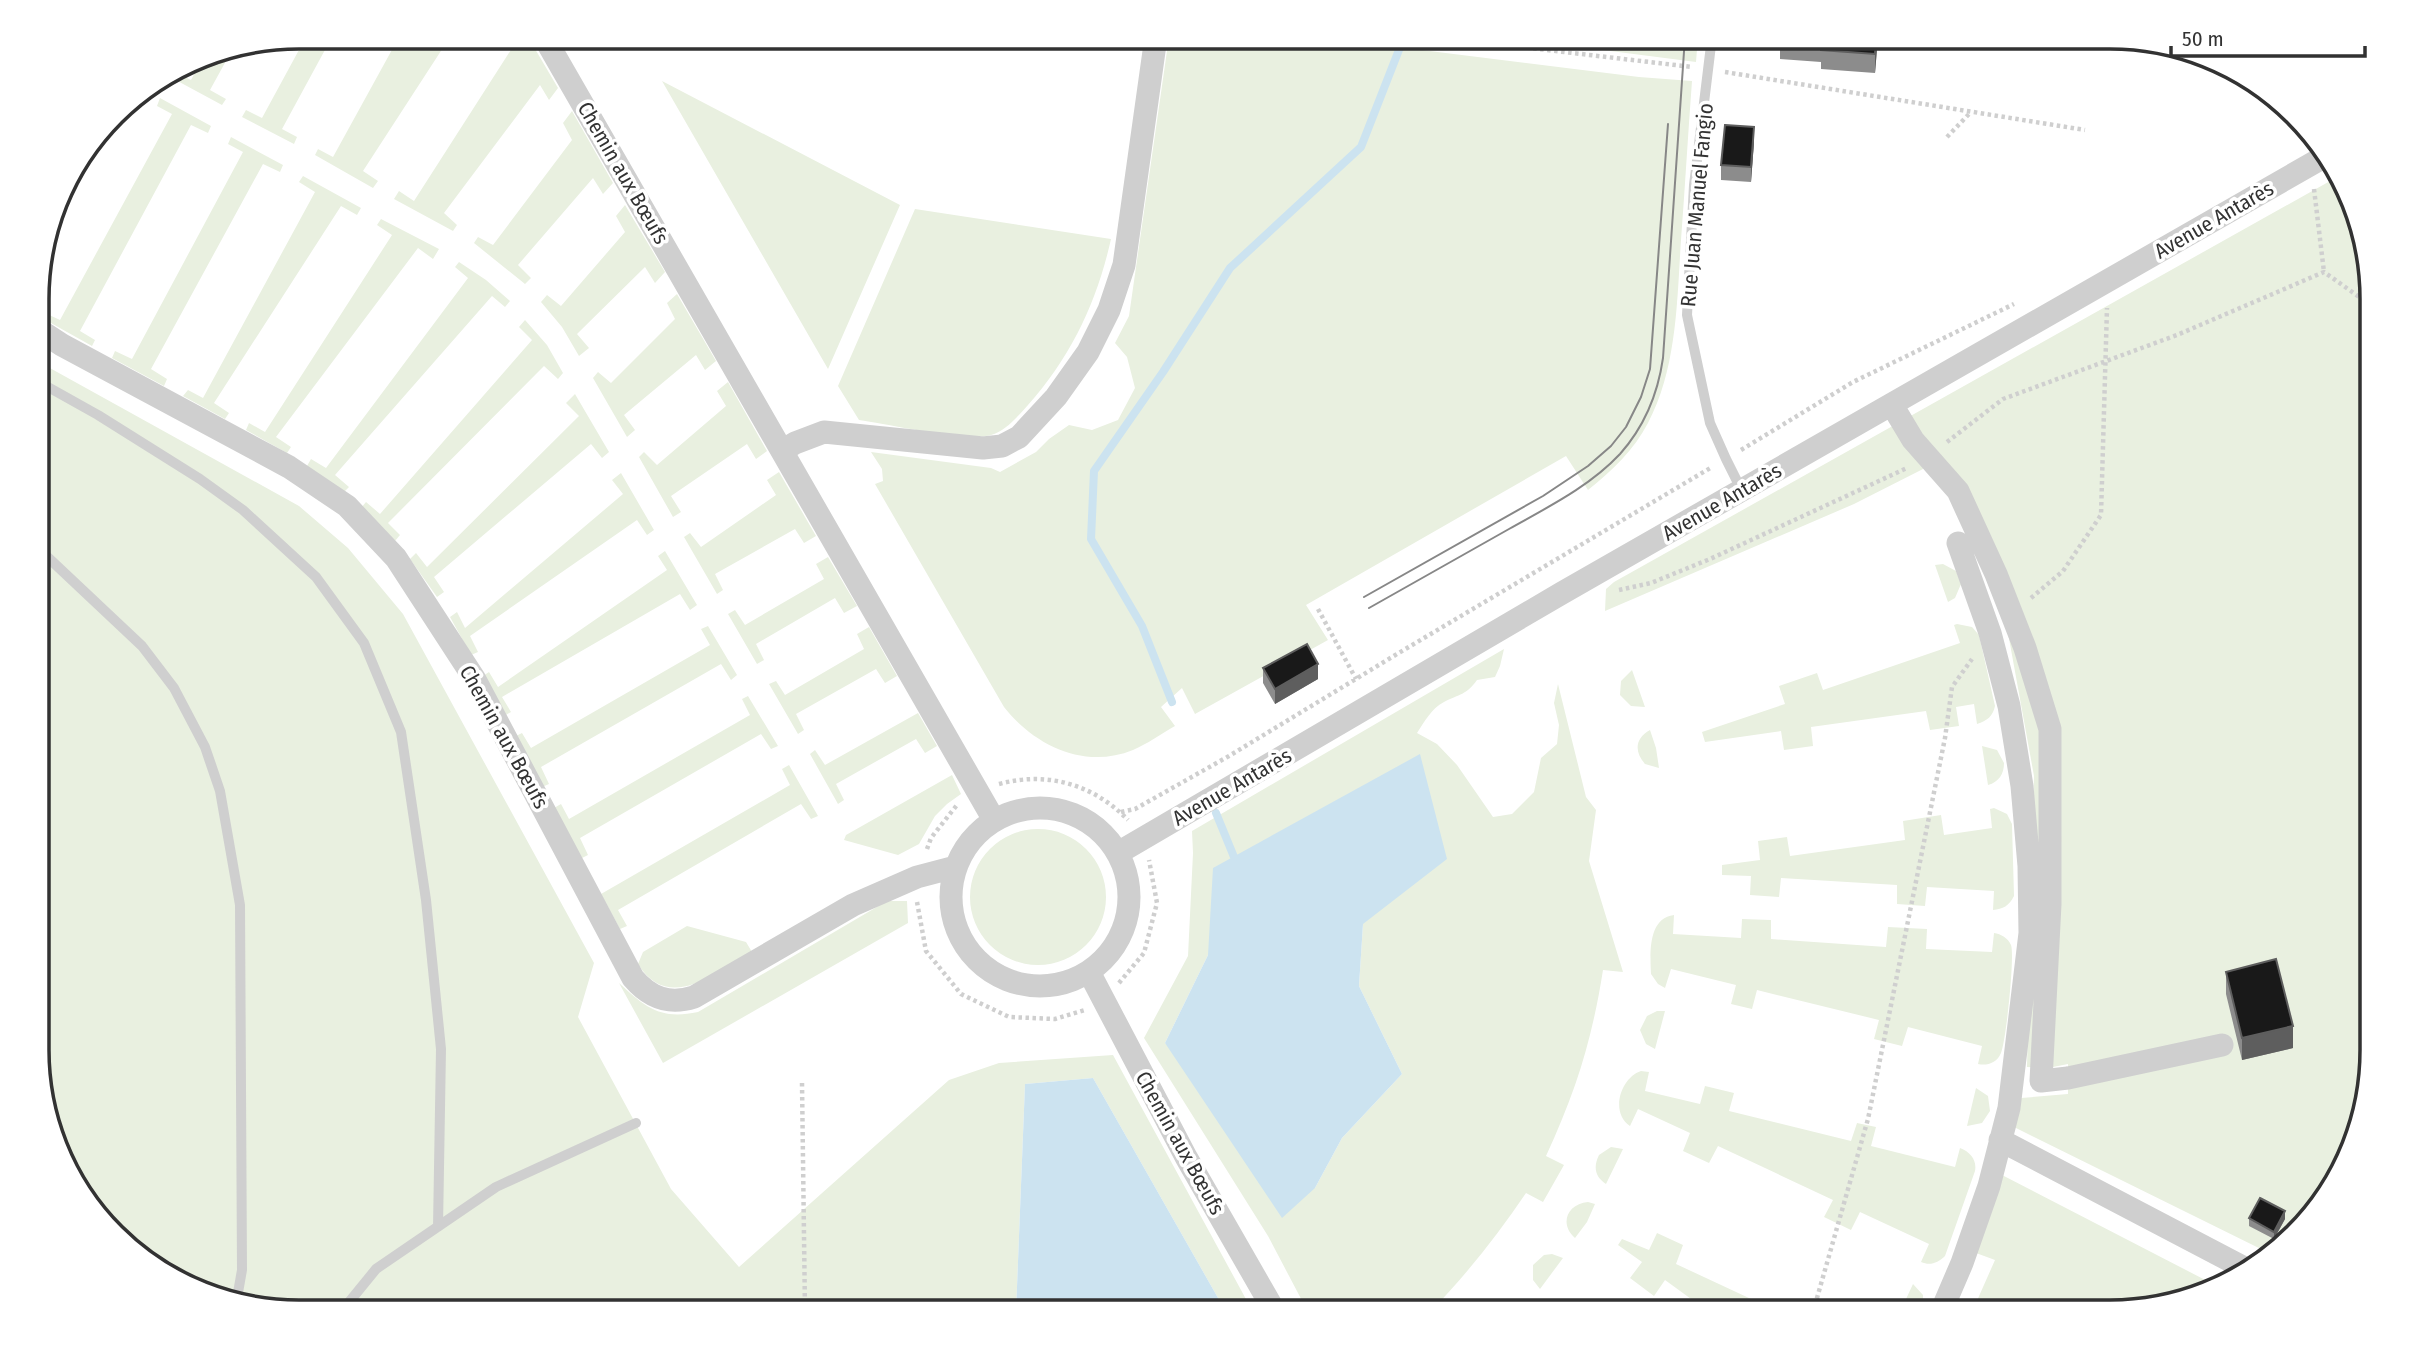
<svg xmlns="http://www.w3.org/2000/svg" width="2409" height="1349" font-family="'Fira Sans Condensed',sans-serif">
  <style>
    .green { fill: #e9f0e0; fill-rule: evenodd }
    .water { fill: #cce3f0 }
    .lines { fill: none; stroke-linecap: round; stroke-linejoin: round }
    .stream { stroke: #cce3f0; stroke-width: 8 }
    .path { stroke: #cfcfcf; stroke-width: 4.5; stroke-dasharray: 3.5 3.5; stroke-linecap: butt }
    .service { stroke: #cfcfcf; stroke-width: 10 }
    .minor { stroke: #cfcfcf; stroke-width: 23 }
    .tram { stroke: #878787; stroke-width: 2 }
    .wall { fill: #8c8c8c }
    .shaded-wall { fill: #5e5e5e }
    .building { fill: #191919; stroke: #5e5e5e; stroke-width: 2 }
    .labels { text-anchor: middle; stroke-width: 7; stroke-linejoin: round; paint-order: stroke }
    .street-label { font-size: 21px; fill: #323232; stroke: #fff }
    .rim { fill: none; stroke: #323232; stroke-width: 3.5 }
  </style>
  <rect width="100%" height="100%" fill="#fff"/>
  <path class="green" d="M306 37H332L282 129 297 137 294 144 242 117 246 110 262 118Z
    M399 37H450L363 171 378 181 373 188 315 155 318 149 333 157Z
    M513 37H528L558 88 549 100 540 85 444 213 457 225 453 231 394 199 399 191 414 201 516 42Z
    M1169 37H1317L1639 77 1692 81C1688 134 1685 187 1681 240 1677 301 1677 368 1648 423 1634 450 1612 471 1588 490L1566 456 1306 605 1328 640 1195 714 1182 688 1161 707 1175 726C1161 734 1147 744 1133 750 1084 770 1034 745 1004 707L875 484 883 481 882 469 871 452 991 468 1000 472 1036 452 1049 439 1069 425 1092 430 1118 420 1135 388 1127 357 1115 343 1129 316Z
    M1523 37H1698L1696 62 1548 43Z
    M232 50 210 90 226 99 222 105 172 78 175 72 191 80 204 56Z
    M662 81 900 205 828 369Z
    M160 98 211 126 208 133 191 125 80 331 95 340 92 346 42 318 45 313 60 320 172 114 157 106Z
    M572 111 613 183 603 194 593 178 518 265 531 278 525 284 474 243 478 237 493 245 572 140 563 123Z
    M231 137 283 165 280 172 263 164 151 369 167 379 164 386 112 358 115 351 132 359 243 152 228 144Z
    M303 176 361 208 357 215 341 206 214 403 229 413 225 419 183 396 188 390 203 398 315 192 299 182Z
    M2339 176 2358 214 2372 282V1067L2337 1181 2296 1235 2271 1254 2014 1127 2021 1098 2068 1094V1064L2048 1068 2027 1067 2034 776 2004 611 1961 505 1927 467 1854 504 1605 611 1606 589 1614 582Z
    M625 205 665 272 655 283 645 267 577 334 589 348 579 356 562 327 541 302 547 295 561 306 625 232 616 216Z
    M915 209 1111 239C1097 302 1071 357 1028 405 1018 416 1006 431 991 435 966 442 888 424 859 420L838 386Z
    M381 219 439 249 433 259 418 248 276 437 291 447 287 453 246 430 249 423 265 432 392 235 377 225Z
    M459 262 486 280 510 301 505 307 492 296 335 475 349 487 343 493 307 466 311 459 326 468 468 278 455 267Z
    M677 294 716 361 705 370 696 355 624 415 635 430 627 437 593 378 598 372 611 383 675 319 667 303Z
    M525 320 547 345 563 373 558 379 544 366 388 523 400 535 395 541 361 508 366 502 380 514 532 340 519 327Z
    M39 362 299 506 348 548 403 614 594 963 578 1017 671 1189 739 1267 949 1080 999 1063 1113 1055 1253 1312H1226L1093 1078 1025 1084 1016 1312H299L232 1303 168 1277 81 1196 39 1084Z
    M728 382 767 451 756 459 747 444 671 496 681 512 673 517 639 457 644 452 657 465 726 406 717 391Z
    M575 394 609 452 602 458 591 444 434 577 444 592 437 597 410 559 416 553 427 567 579 416 566 403Z
    M779 472 816 536 804 543 795 529 715 574 723 590 717 594 684 537 690 533 701 547 776 495 767 480Z
    M621 473 654 530 647 535 637 520 470 636 478 652 471 655 450 617 457 612 465 628 623 494 612 480Z
    M665 551 697 605 690 610 680 594 502 697 511 712 504 716 483 676 489 672 498 687 667 570 658 556Z
    M828 557 857 606 844 613 835 598 756 644 764 660 757 664 728 614 735 610 745 625 824 579 816 564Z
    M1943 564 1956 571 1961 584 1955 598 1948 602 1935 565Z
    M1957 624 1972 627 1979 635 1995 706C1993 716 1987 721 1977 724L1974 704 1956 707 1959 726 1930 730 1926 711 1811 727 1813 746 1784 750 1781 731 1705 742 1702 732 1785 704 1779 686 1817 673 1823 690 1960 643 1954 625Z
    M708 626 737 675 731 680 721 664 541 767 549 784 542 787 516 736 522 733 531 748 710 645 701 629Z
    M869 627 897 676 885 683 876 669 796 714 804 730 798 734 769 684 776 681 785 695 864 649 857 634Z
    M1504 649 1500 666 1495 677 1477 680C1466 695 1460 694 1444 702 1431 709 1425 721 1417 733L1437 744 1457 765 1493 817 1512 814 1534 792 1541 758 1557 744 1559 725 1554 703 1558 684 1586 797 1596 810 1589 861 1623 972 1603 970C1592 1040 1576 1091 1546 1156L1564 1165 1543 1202 1526 1193C1497 1236 1466 1275 1430 1312H1308L1268 1236 1144 1038 1188 956 1193 853 1192 831ZM1363 924 1359 986 1402 1074 1342 1138 1315 1188 1165 1043 1208 955Z
    M1632 670 1645 707 1631 706 1620 695 1621 681Z
    M748 696 778 746 771 749 761 734 580 838 588 855 582 858 554 808 561 804 569 819 750 715 742 699Z
    M918 713 937 746 925 753 916 739 836 784 844 800 838 804 810 754 815 750 825 765Z
    M1650 730 1656 748 1659 768 1645 764C1634 752 1635 738 1650 730Z
    M1982 746 1997 750 2004 763C2004 774 1999 782 1988 785Z
    M789 765 818 816 811 819 801 804 618 910 627 926 620 929 601 894 790 785 782 769Z
    M952 775 961 794 947 804 935 816 919 844 898 855 844 840 846 835Z
    M1994 808 2007 814 2012 824 2014 896C2009 906 2003 909 1993 910L1994 891 1927 887 1925 906 1897 904V885L1781 878 1779 897 1750 895 1751 876 1722 875V865L1760 860 1758 841 1787 837 1790 856 1905 840 1903 821 1941 815 1944 835 1992 828 1990 809Z
    M970 897a68 68 0 1 1 136 0a68 68 0 1 1-136 0Z
    M887 901H907L908 923 663 1063 619 983C646 1008 661 1020 698 1012Z
    M1674 915 1673 934 1741 938 1742 919 1771 920V939L1886 947 1888 927 1927 929 1926 949 1992 952 1994 933C2001 934 2008 938 2011 945 2015 955 2006 1041 2001 1053 1997 1063 1987 1066 1978 1064L1982 1046 1908 1027 1902 1046 1874 1039 1879 1020 1757 990 1752 1009 1731 1004 1736 985 1671 969 1665 988 1658 984 1651 974C1650 953 1648 918 1674 915Z
    M687 926 746 942 752 952C716 972 669 1014 638 964L643 952Z
    M1657 1011H1665L1655 1049 1646 1044 1640 1030 1647 1016Z
    M1641 1071 1649 1072 1645 1091 1700 1104 1705 1086 1734 1093 1729 1111 1851 1141 1857 1123 1876 1127 1871 1146 1955 1167 1960 1148C1971 1152 1977 1161 1975 1171L1945 1256C1938 1263 1930 1266 1921 1262L1929 1244 1860 1212 1851 1230 1824 1217 1833 1200 1718 1146 1709 1163 1683 1151 1690 1133 1638 1109 1630 1126C1610 1113 1620 1078 1641 1071Z
    M1976 1088 1988 1096 1990 1111 1982 1123 1967 1126Z
    M1611 1147 1623 1149 1606 1184C1595 1177 1593 1167 1599 1155Z
    M2002 1175 2215 1285 2127 1312H1972L1995 1260 1976 1253Z
    M1588 1202 1595 1204 1587 1222 1575 1238C1559 1224 1567 1204 1588 1202Z
    M1657 1233 1683 1245 1676 1264 1779 1312H1709L1665 1280 1654 1296 1630 1278 1642 1262 1618 1245 1622 1239 1649 1250Z
    M1552 1254 1563 1258 1540 1289 1533 1280V1265L1544 1255Z
    M1913 1284 1923 1295V1310L1900 1312Z"/>
  <path class="water" d="M1420 754 1447 859 1363 924 1359 986 1402 1074 1342 1138 1315 1188 1282 1218 1165 1043 1208 955 1213 868Z
    M1093 1078 1226 1312H1016L1025 1084Z"/>
  <g class="lines">
    <path class="stream" d="M1172 702 1142 626 1091 539 1094 471 1163 372 1230 268 1361 147 1404 37
      M1216 813 1234 857"/>
    <path class="path" d="M1436 37 1692 67
      M1725 72 2085 130
      M1947 137 1970 113
      M2314 189 2324 272
      M1947 442 2003 399 2177 335 2324 272 2372 306
      M1741 450 1853 382 2014 304
      M1619 590 1651 583 1710 559 1907 468
      M2031 598 2063 571 2101 515 2107 308
      M1318 609 1356 679
      M999 784C1047 771 1093 784 1128 820
      M1121 812 1135 809 1229 756 1397 654 1712 467
      M927 849 931 838 957 805
      M917 902 926 951 961 994 1009 1017 1055 1019 1085 1010
      M1119 983 1144 953 1157 903 1149 860
      M802 1083 805 1312
      M1813 1312 1868 1119 1945 738 1952 687 1972 659"/>
    <path class="service" d="M1712 37 1694 185 1687 315 1710 423 1726 459 1742 491
      M39 382 98 415 200 479 243 510 316 577 364 643 401 732 426 900 441 1049 438 1227
      M39 549 142 646 174 688 205 747 220 791 240 905 242 1270 236 1304
      M341 1312 376 1269 496 1187 636 1123"/>
    <path class="minor" d="M544 37 994 820
      M39 330 62 345 289 467 347 506 396 558 474 678 633 978C650 998 669 1005 694 997L853 905 917 877 955 867
      M1892 405 1913 440 1958 491 1996 574 2025 648 2050 729V904L2041 1081 2068 1078 2222 1045
      M782 451 795 443 824 432 983 448 1002 446 1019 437 1056 397 1088 352 1109 310 1124 265 1156 37
      M951 897a89 89 0 1 1 178 0a89 89 0 1 1-178 0Z
      M1118 853 1562 593 2329 154
      M1089 972 1186 1157 1275 1312
      M2000 1140 2250 1271
      M1941 1312 1962 1263 1989 1186 2009 1108 2030 933 2029 866 2022 786 2009 706 1990 633 1958 543"/>
    <path class="tram" d="M1364 597 1543 496 1588 466 1611 446 1626 427 1641 397 1650 369 1668 124
      M1369 608C1416 581 1463 555 1509 529 1548 507 1589 487 1620 454 1644 427 1658 393 1663 358L1685 37"/>
  </g>
  <path class="wall" d="M1780 37H1878L1875 73 1821 69V62L1780 59Z
    M1754 142 1751 182 1721 180V165Z
    M1263 668 1318 679 1275 704 1263 683Z
    M2226 972 2293 1048 2242 1060 2226 994Z
    M2249 1218 2285 1219 2274 1239 2249 1226Z"/>
  <path class="shaded-wall" d="M1876 37H1878L1875 73V54Z
    M1754 127V142L1751 182V167Z
    M1318 664V679L1275 704V689Z
    M2293 1026V1048L2242 1060V1038Z
    M2285 1211V1219L2274 1239V1232Z"/>
  <path class="building" d="M1780 37H1876L1875 54 1821 50V42L1780 40Z
    M1725 125 1754 127 1751 167 1721 165Z
    M1307 644 1318 664 1275 689 1263 668Z
    M2276 959 2293 1026 2242 1038 2226 972Z
    M2260 1198 2285 1211 2274 1232 2249 1218Z"/>
  <g class="labels">
    <g class="street-label">
      <text transform="translate(623 173) rotate(60)" y="7">Chemin aux Bœufs</text>
      <text transform="translate(1697 205) rotate(-85)" y="7">Rue Juan Manuel Fangio</text>
      <text transform="translate(2214 220) rotate(-30)" y="7">Avenue Antarès</text>
      <text transform="translate(1722 502) rotate(-30)" y="7">Avenue Antarès</text>
      <text transform="translate(504 737) rotate(61)" y="7">Chemin aux Bœufs</text>
      <text transform="translate(1232 787) rotate(-30)" y="7">Avenue Antarès</text>
      <text transform="translate(1180 1143) rotate(61)" y="7">Chemin aux Bœufs</text>
    </g>
  </g>
  <path d="M0 0H2409V1349H0ZM299 49H2110A250 250 0 0 1 2360 299V1050A250 250 0 0 1 2110 1300H299A250 250 0 0 1 49 1050V299A250 250 0 0 1 299 49Z" fill="#fff" fill-rule="evenodd"/>
  <path class="rim" d="M299 49H2110A250 250 0 0 1 2360 299V1050A250 250 0 0 1 2110 1300H299A250 250 0 0 1 49 1050V299A250 250 0 0 1 299 49Z"/>
  <path d="M2171 46v10h194v-10" fill="none" stroke="#323232" stroke-width="3.5"/>
  <text x="2182" y="46" font-size="21" fill="#323232" stroke="#ffffff" stroke-width="5" paint-order="stroke">50 m</text>
</svg>
